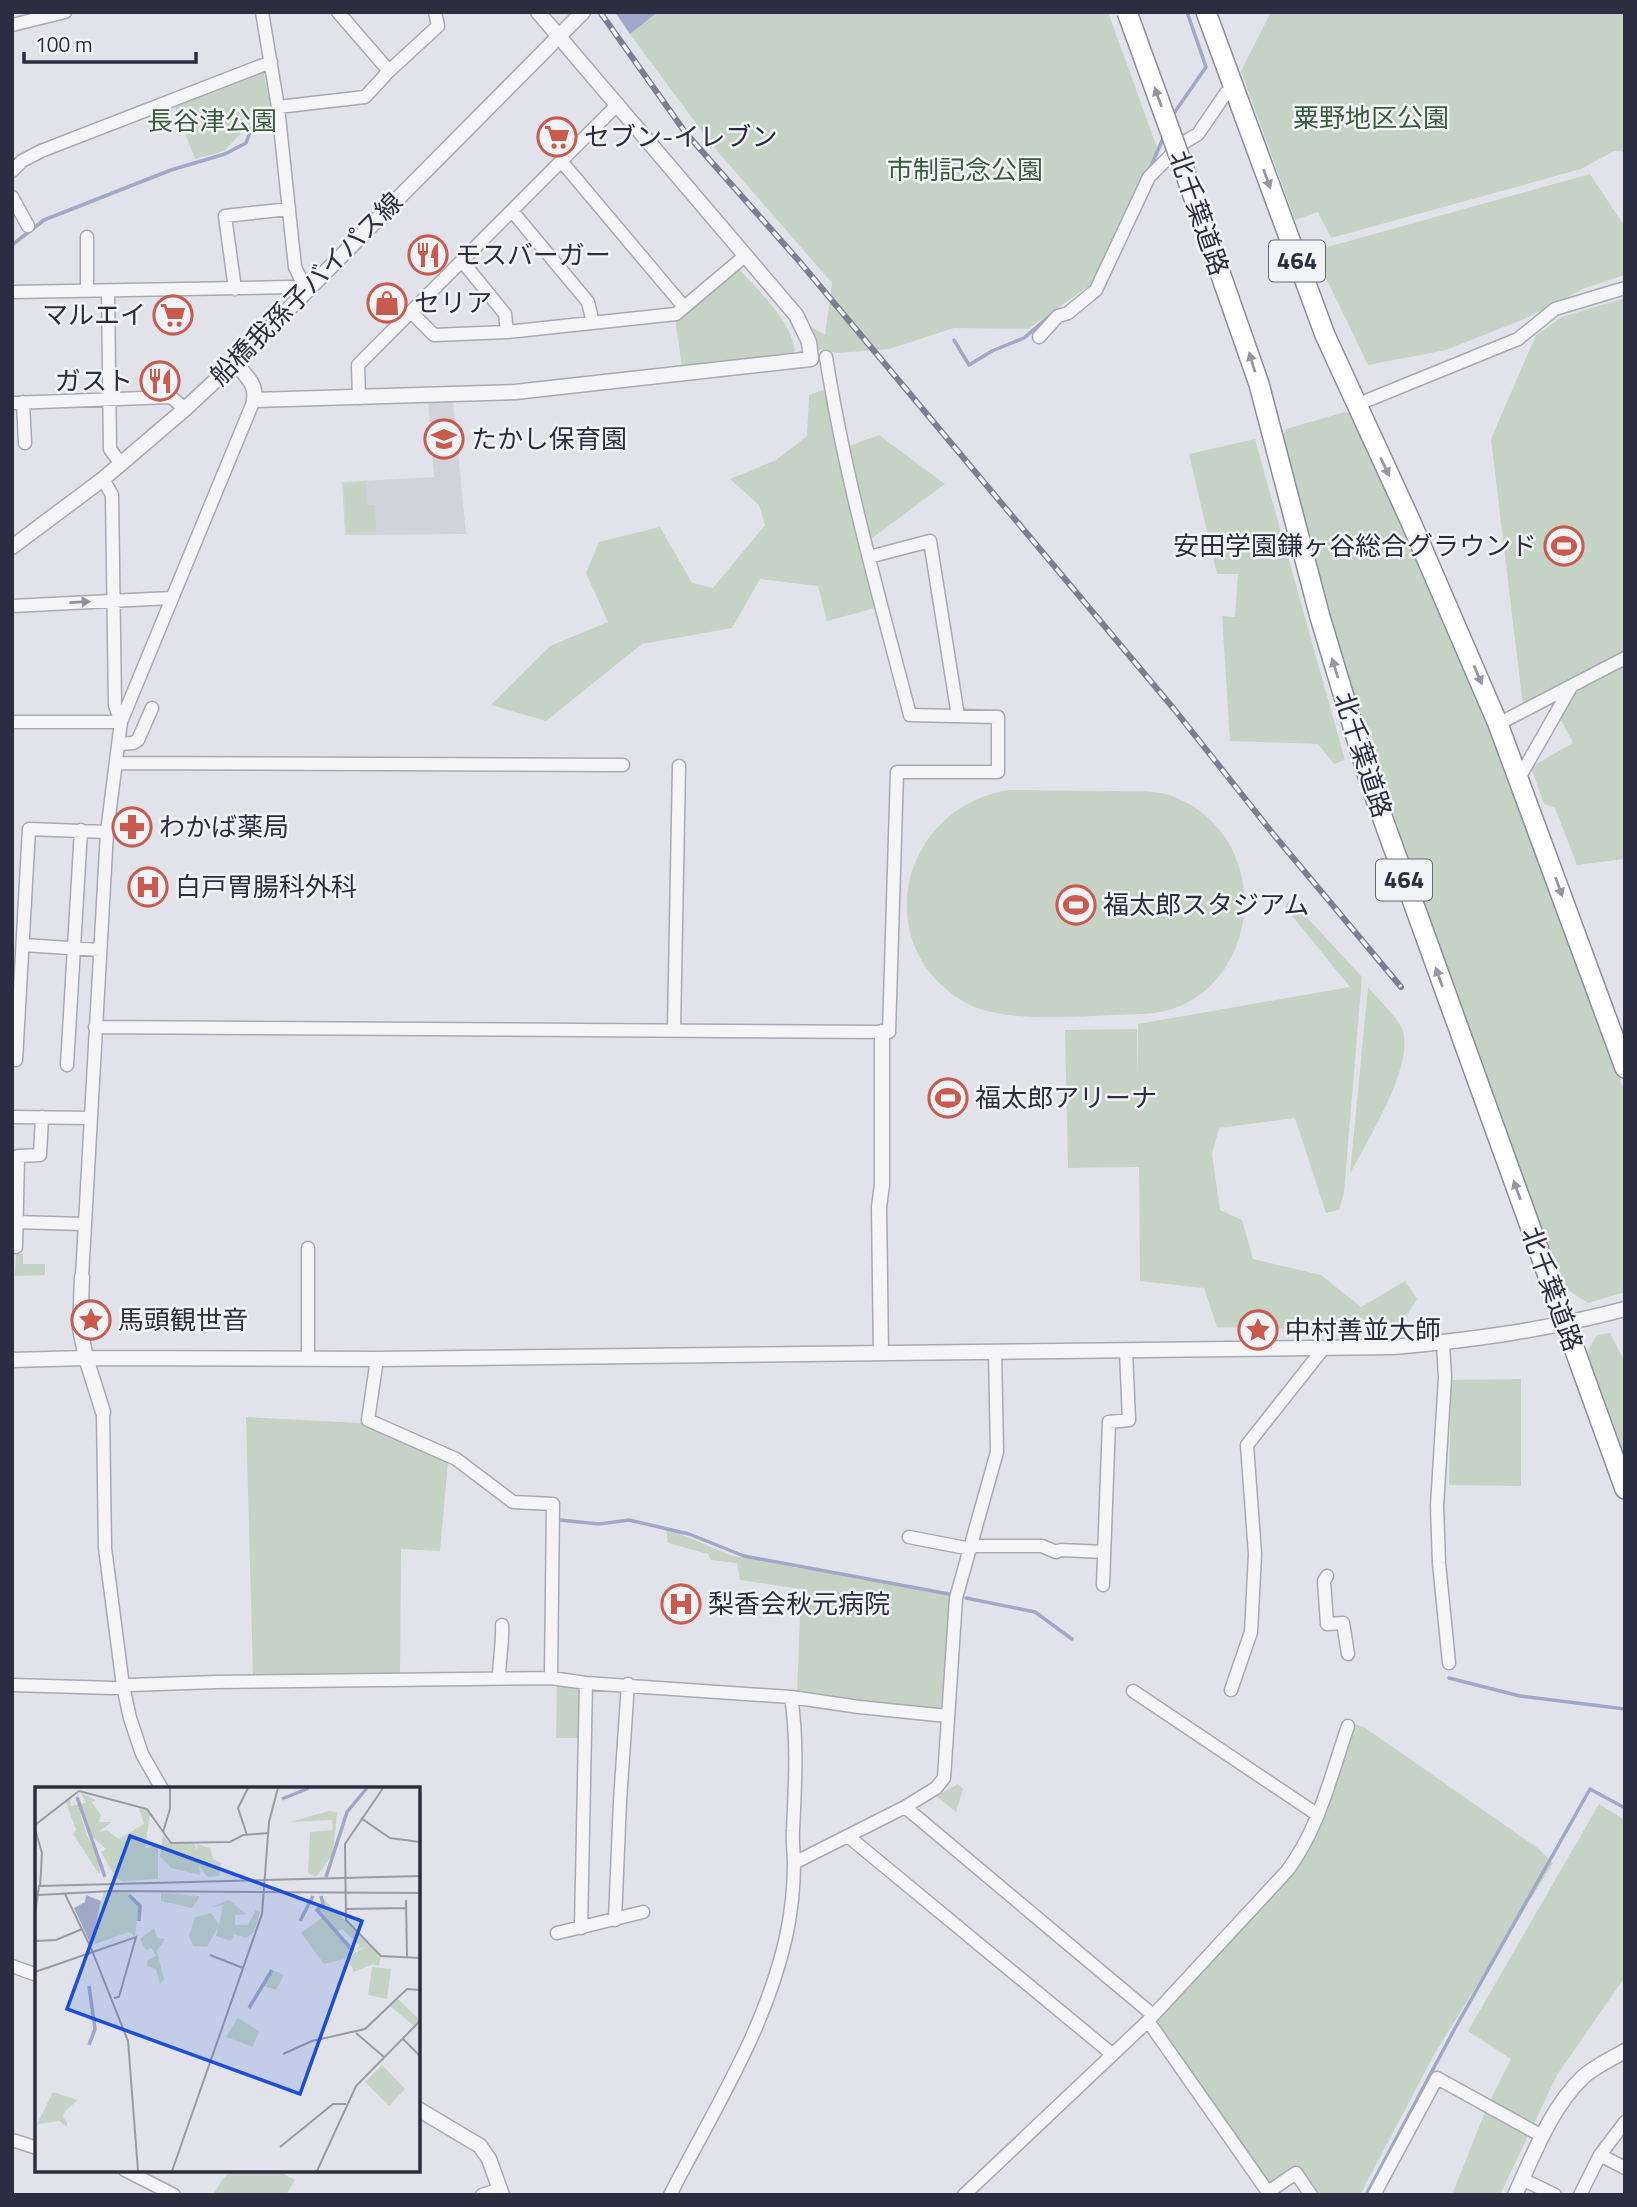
<svg xmlns="http://www.w3.org/2000/svg" width="1637" height="2207" font-family="'Titillium Web','Noto Sans JP',sans-serif">
  <style>
    .built { fill: #d0d2dc }
    .green { fill: #c4d3c4 }
    .water { fill: #9fa8c8 }
    .lines { fill: none; stroke-linecap: round; stroke-linejoin: round }
    .stream { stroke: #9fa8c8; stroke-width: 3.5 }
    .minor-casing { stroke: #a7a9b4; stroke-width: 15 }
    .tertiary-casing { stroke: #a7a9b4; stroke-width: 17 }
    .trunk-casing { stroke: #8a8da0; stroke-width: 22 }
    .minor { stroke: #f5f5f8; stroke-width: 12 }
    .tertiary { stroke: #f5f5f8; stroke-width: 14 }
    .trunk { stroke: #fff; stroke-width: 19 }
    .rail-casing { stroke: #7c7f93; stroke-width: 6 }
    .rail { stroke: #f2f3f7; stroke-width: 3.5; stroke-dasharray: 10; stroke-linecap: butt }
    .trunk-bridge-casing { stroke: #8a8da0; stroke-width: 22; stroke-linecap: butt }
    .trunk-bridge { stroke: #fff; stroke-width: 19 }
    .oneway { fill: #9596a0 }
    .oneway2 { fill: #90919c }
    .labels { text-anchor: middle; stroke-width: 5; stroke-linejoin: round; paint-order: stroke }
    .shield { fill: #f2f3f7; stroke: #676878; stroke-width: 2 }
    .shield-label { font-size: 24px; font-weight: bold; fill: #2b2d41 }
    .park-label { font-size: 26px; fill: #395c3b; stroke: #f2f3f7 }
    .poi-label { font-size: 26px; fill: #2b2d41; stroke: #f2f3f7; text-anchor: start }
    .street-label { font-size: 26px; fill: #2b2d41; stroke: #f2f3f7 }
    .inset-river { fill: none; stroke: #9fa8c8; stroke-width: 3.5 }
    .inset-road { fill: none; stroke: #999aa6; stroke-width: 2 }
    .view { fill: #1d4ed8; fill-opacity: 0.15; stroke: #1d4ed8; stroke-width: 3.5 }
    .inset-edge { fill: none; stroke: #2b2d41; stroke-width: 3.5 }
  </style>
  <rect width="100%" height="100%" fill="#e2e3ea"/>
  <path class="built" d="M428 400H453L466 534 345 535 342 482 434 477Z"/>
  <path class="green" d="M659 12H1108L1159 153 1093 283 1028 329 954 328 889 349 838 353 815 349 808 325 825 335 832 283 712 145 630 34Z
    M1271 12H1625V151H1614L1581 169 1331 238 1318 212 1295 220 1241 71Z
    M263 69 271 109 262 112 224 151 195 159 174 104Z
    M1590 174 1625 227V275L1585 288 1522 320 1446 350 1368 365 1313 251Z
    M735 270H740C761 294 789 318 795 350L792 354 682 366 675 319Z
    M1625 298V652L1523 706 1491 439 1536 335 1562 317Z
    M826 389 841 449 879 435 945 484 871 539 879 607 827 621 818 586 760 579 732 628 642 644 546 721 491 705 550 646 608 622 586 573 599 542 660 527 692 583 713 588 765 525 759 505 730 479 776 460 807 436 809 395Z
    M1345 412 1353 415 1412 537 1515 786 1625 1094V1292L1588 1303 1565 1288 1473 1046 1429 921 1352 690 1281 439 1286 429Z
    M1255 439 1345 760 1334 764 1318 744 1230 741 1222 616 1235 617 1238 574H1217L1189 454Z
    M366 481 367 505H375L376 532 346 533 344 484Z
    M1625 662V859L1577 865 1555 808 1544 804 1531 767 1573 743 1560 718 1580 687Z
    M1009 790C1044 790 1079 791 1115 791 1135 792 1158 789 1177 798 1285 845 1256 1012 1141 1014 1094 1015 1009 1025 968 1004 868 951 897 808 1009 790Z
    M1290 899 1362 977 1344 1192 1339 1210 1326 1213 1295 1118 1219 1128 1212 1154 1220 1210 1242 1220 1253 1259 1321 1275 1361 1307 1405 1281 1417 1299 1403 1322C1342 1333 1278 1328 1217 1327L1204 1288 1140 1281 1139 1167 1068 1168 1065 1030 1137 1029 1138 1081V1024L1350 987 1285 907Z
    M1368 987C1377 998 1397 1017 1402 1029 1416 1064 1367 1141 1350 1174Z
    M16 1254H23V1264H45V1275L15 1276Z
    M1610 1333 1625 1362V1456L1587 1352 1597 1335Z
    M1521 1379V1486L1449 1485 1451 1380Z
    M246 1417 362 1423 448 1462 440 1551 401 1549 400 1675 253 1676Z
    M666 1528 732 1556 767 1560 796 1568 826 1570 952 1596 942 1711 797 1695 801 1589 740 1580 737 1563 711 1560 708 1554 668 1543Z
    M557 1684 578 1685 583 1691 582 1738H556Z
    M1356 1725 1364 1727 1539 1849 1553 1863 1435 2053 1360 2195H1318L1297 2165 1273 2183 1266 2180 1159 2025 1157 2017 1305 1852 1350 1728Z
    M958 1784 963 1789 956 1812 936 1796Z
    M1599 1804 1625 1820V1977L1557 2075 1500 2195H1452L1487 2107 1511 2059 1468 2031Z
    M232 2170H277L295 2180 286 2195H213L222 2180Z"/>
  <path class="water" d="M615 12H658L630 34Z"/>
  <g class="lines">
    <path class="stream" d="M1172 116 1206 67 1187 12
      M1149 171 1164 136
      M12 245 44 220 171 170 225 154 246 143 253 124 261 116
      M954 340 969 365 992 351 1024 338 1054 312
      M560 1520 599 1524 629 1520 689 1534 744 1556 949 1594
      M966 1598 1035 1612 1072 1639
      M1449 1678 1520 1696 1625 1709
      M1366 2195 1454 2030 1590 1789 1625 1808"/>
    <g class="minor-casing">
      <path id="minor" d="M262 12 278 107 295 267 306 290
        M338 12 389 71 438 26 435 12
        M12 25 65 12
        M278 107 365 97 389 71
        M562 162 684 307
        M12 171 22 161 41 151 271 62
        M12 197 28 226
        M512 211 588 302 593 323
        M462 261 505 314 507 332
        M235 289 225 216 289 209
        M87 291V237
        M108 291 110 449 121 464
        M12 292 291 287 306 290
        M411 312 434 335 507 332 676 314 746 255
        M1039 337 1058 316 1068 313 1096 290 1149 177 1183 143 1198 134 1226 93
        M359 398 358 365 618 104
        M23 402 25 443
        M12 403 171 397 185 409
        M1356 405 1518 339 1555 309 1625 288
        M869 557 930 541 958 716
        M12 606 171 598
        M12 722H121L115 705 112 495 103 479
        M1498 724 1625 658
        M119 744 133 743 138 740 152 708
        M117 763 623 765
        M1519 778 1571 687
        M23 945 100 950
        M95 1027 889 1032 897 772H998V717L910 715C879 596 845 478 826 357
        M674 1030 679 766
        M16 1060 29 829 107 832
        M67 1065 81 830
        M14 1117 89 1118
        M16 1222 83 1224
        M16 1247 18 1156 40 1155 42 1117
        M82 1277 107 832 121 722 254 400
        M1443 1343 1445 1378 1437 1506 1439 1563 1449 1663
        M308 1358V1248
        M377 1359 368 1420 456 1459 513 1502 553 1504 551 1678
        M103 1412 105 1548 123 1686 130 1718 142 1754 162 1789
        M909 1537 971 1549
        M971 1546H1042L1056 1552 1061 1550 1104 1552
        M1327 1576 1324 1581 1327 1624 1343 1623 1348 1654
        M1103 1585 1109 1422 1129 1420 1126 1351
        M499 1678C499 1660 503 1644 502 1625
        M12 1685 114 1688 130 1685 216 1682 551 1678 586 1683 791 1697 859 1707 947 1716
        M1231 1690 1251 1632 1255 1554 1247 1445 1323 1349
        M1133 1691 1318 1815
        M905 1807 1153 2015
        M849 1837 1112 2054
        M794 1863 905 1807 936 1788 944 1778 956 1598 997 1452 995 1352
        M615 1920 620 1801 628 1684
        M581 1928 586 1683
        M557 1933 643 1912
        M12 1966 37 1975
        M1148 2021 1270 2195
        M12 2140 37 2148
        M1600 2155 1625 2168
        M125 2170 174 2195
        M1522 2179 1555 2195
        M1268 2192 1296 2173 1311 2195
        M482 2195 500 2189
        M670 2195C713 2111 765 2031 786 1937 791 1914 794 1887 794 1863 794 1852 792 1841 793 1831 795 1786 798 1741 791 1697
        M964 2195 1148 2021 1287 1871C1319 1829 1331 1775 1348 1726
        M1374 2195 1437 2078 1542 2136
        M1580 2195 1600 2155 1625 2122"/>
    </g>
    <g class="tertiary-casing">
      <path id="tertiary" d="M234 362C244 374 257 383 254 400L515 392 811 359 809 342 796 315 538 12
        M12 547 103 479 185 409 248 350 583 12
        M82 1277 80 1329 86 1358 103 1412
        M881 1353 879 1207 882 1185V1032
        M12 1360 86 1358 377 1359 1393 1347C1474 1340 1545 1330 1625 1309
        M418 2109 480 2146 489 2159 502 2195
        M1515 2195C1534 2154 1550 2109 1583 2077 1595 2066 1611 2059 1625 2051"/>
    </g>
    <g class="trunk-casing">
      <path id="trunk" d="M1206 12 1325 335 1410 520 1498 724 1625 1068
        M1181 161 1259 384 1320 617 1370 783 1625 1489"/>
    </g>
    <use href="#minor" class="minor"/>
    <use href="#tertiary" class="tertiary"/>
    <use href="#trunk" class="trunk"/>
    <g class="rail-casing">
      <path id="rail" d="M600 12 685 132 799 261 951 443 1174 709 1274 835 1401 987"/>
    </g>
    <use href="#rail" class="rail"/>
    <g class="trunk-bridge-casing">
      <path id="trunk-bridge" d="M1127 12 1181 161"/>
    </g>
    <use href="#trunk-bridge" class="trunk-bridge"/>
  </g>
  <defs><path id="oneway-solid" d="M-6-.8H1V-3.2L6.5 0L1 3.2V.8H-6Z" transform="scale(1.75)"/></defs>
  <g class="oneway">
    <use href="#oneway-solid" transform="translate(1158 97) rotate(-110)"/>
    <use href="#oneway-solid" transform="translate(1267 179) rotate(70)"/>
    <use href="#oneway-solid" transform="translate(1252 362) rotate(-107)"/>
    <use href="#oneway-solid" transform="translate(1385 467) rotate(65)"/>
    <use href="#oneway-solid" transform="translate(1335 668) rotate(-107)"/>
    <use href="#oneway-solid" transform="translate(1478 675) rotate(67)"/>
    <use href="#oneway-solid" transform="translate(1559 887) rotate(70)"/>
    <use href="#oneway-solid" transform="translate(1439 977) rotate(-110)"/>
    <use href="#oneway-solid" transform="translate(1517 1190) rotate(-110)"/>
  </g>
  <use class="oneway2" href="#oneway-solid" transform="translate(80 602) rotate(-3)"/>
  <defs>
    <g id="supermarket-ring" transform="scale(2.0125)"><circle r="9.5" fill="#f2f3f7" stroke="#c85b4e" stroke-width="1.5"/><path d="M-6-5.5h2.5l.6 2H6L4.5 2H-2.5L-4.4-4H-6ZM-1.5 3.2a1.3 1.3 0 1 0 .1 0ZM3 3.2a1.3 1.3 0 1 0 .1 0Z" fill="#c85b4e"/></g>
    <g id="restaurant-ring" transform="scale(2.0125)"><circle r="9.5" fill="#f2f3f7" stroke="#c85b4e" stroke-width="1.5"/><path d="M-5-6h1v4h1v-4h1v4h1v-4h1v5L-1.5 .5V6h-2V.5L-5-1ZM5-6V6H3V1.5H1.5Q1.5-4 5-6Z" fill="#c85b4e"/></g>
    <g id="shop-ring" transform="scale(2.0125)"><circle r="9.5" fill="#f2f3f7" stroke="#c85b4e" stroke-width="1.5"/><path d="M-5-2.5h2.3a2.7 3.5 0 0 1 5.4 0H5L5.5 6h-11ZM-1.5-2.5h3a1.5 2.3 0 0 0-3 0Z" fill="#c85b4e"/></g>
    <g id="school-ring" transform="scale(2.0125)"><circle r="9.5" fill="#f2f3f7" stroke="#c85b4e" stroke-width="1.5"/><path d="M0-5L7-2L0 1L-7-2ZM-4 1L0 2.5L4 1V4Q0 6-4 4Z" fill="#c85b4e"/></g>
    <g id="stadium-ring" transform="scale(2.0125)"><circle r="9.5" fill="#f2f3f7" stroke="#c85b4e" stroke-width="1.5"/><path d="M0-5a6.5 5 0 1 0 0 10a6.5 5 0 1 0 0-10ZM-3.5-1.8h7v3.6h-7Z" fill="#c85b4e"/></g>
    <g id="pharmacy-ring" transform="scale(2.0125)"><circle r="9.5" fill="#f2f3f7" stroke="#c85b4e" stroke-width="1.5"/><path d="M-2-6h4v4h4v4h-4v4h-4v-4h-4v-4h4Z" fill="#c85b4e"/></g>
    <g id="hospital-ring" transform="scale(2.0125)"><circle r="9.5" fill="#f2f3f7" stroke="#c85b4e" stroke-width="1.5"/><path d="M-5-5h3v3.5h4V-5h3V5h-3V1.5h-4V5h-3Z" fill="#c85b4e"/></g>
    <g id="sight-ring" transform="scale(2.0125)"><circle r="9.5" fill="#f2f3f7" stroke="#c85b4e" stroke-width="1.5"/><path d="M0-6L1.8-2.2L6-1.7L2.9 1.2L3.7 5.4L0 3.3L-3.7 5.4L-2.9 1.2L-6-1.7L-1.8-2.2Z" fill="#c85b4e"/></g>
  </defs>
  <g fill-rule="evenodd">
    <use href="#supermarket-ring" x="557" y="137"/>
    <use href="#restaurant-ring" x="428" y="255"/>
    <use href="#shop-ring" x="387" y="303"/>
    <use href="#supermarket-ring" x="173" y="315"/>
    <use href="#restaurant-ring" x="160" y="381"/>
    <use href="#school-ring" x="444" y="439"/>
    <use href="#stadium-ring" x="1564" y="546"/>
    <use href="#pharmacy-ring" x="132" y="827"/>
    <use href="#hospital-ring" x="148" y="887"/>
    <use href="#stadium-ring" x="1076" y="905"/>
    <use href="#stadium-ring" x="948" y="1098"/>
    <use href="#sight-ring" x="91" y="1320"/>
    <use href="#sight-ring" x="1258" y="1330"/>
    <use href="#hospital-ring" x="681" y="1604"/>
  </g>
  <g class="labels">
    <g class="shield">
      <rect x="1269" y="240.5" width="56" height="41" rx="5"/>
      <rect x="1376" y="859.5" width="56" height="41" rx="5"/>
    </g>
    <g class="shield-label">
      <text x="1297" y="269">464</text>
      <text x="1404" y="888">464</text>
    </g>
    <g class="park-label">
      <text x="1371" y="127">粟野地区公園</text>
      <text x="212" y="130">長谷津公園</text>
      <text x="965" y="179">市制記念公園</text>
    </g>
    <g class="poi-label">
      <text x="584" y="146">セブン-イレブン</text>
      <text x="455" y="264">モスバーガー</text>
      <text x="414" y="312">セリア</text>
      <text x="146" y="324" text-anchor="end">マルエイ</text>
      <text x="133" y="390" text-anchor="end">ガスト</text>
      <text x="471" y="448">たかし保育園</text>
      <text x="1537" y="555" text-anchor="end">安田学園鎌ヶ谷総合グラウンド</text>
      <text x="159" y="836">わかば薬局</text>
      <text x="175" y="896">白戸胃腸科外科</text>
      <text x="1103" y="914">福太郎スタジアム</text>
      <text x="975" y="1107">福太郎アリーナ</text>
      <text x="118" y="1329">馬頭観世音</text>
      <text x="1285" y="1339">中村善並大師</text>
      <text x="708" y="1613">梨香会秋元病院</text>
    </g>
    <g class="street-label">
      <text transform="translate(1199 213) rotate(71)" y="9">北千葉道路</text>
      <text transform="translate(306 289) rotate(-45)" y="9">船橋我孫子バイパス線</text>
      <text transform="translate(1363 755) rotate(72)" y="9">北千葉道路</text>
      <text transform="translate(1552 1289) rotate(70)" y="9">北千葉道路</text>
    </g>
  </g>
  <g transform="translate(35 1787)">
    <rect width="385" height="385" fill="#e2e3ea"/>
    <path d="M46 6 61 13 57 16 66 28 64 35H77L63 45 72 43 84 52 109 37 104 21 111 22 115 27 110 61 123 58V92L87 94 80 89 66 65 71 62 54 47 47 27 52 24 45 27 53 51 69 79 64 87 38 47 41 43 30 13 35 9 36 19 51 16ZM294 24 302 25 298 67 281 90 273 86 275 45 298 43 297 33 255 35ZM128 48 135 57H160L162 64V57L175 61 178 72 186 76 184 89 172 90 164 78 165 88 136 81 125 69ZM69 105 93 106 104 117 100 149 94 145 60 157 57 147ZM126 106 164 109V111L157 121 126 114ZM288 111 346 170 344 179 338 177 319 185 312 170 330 160 321 163 325 158 307 142 302 145 284 122ZM194 113 211 127 200 128V138H213L221 123 225 125 219 145 211 151 199 147 196 154 181 149 183 140 172 160 158 159 154 149 160 130 176 126 184 138 188 118 176 120ZM288 130 320 164 310 172 289 177 266 146ZM119 141 122 151 130 152 122 164 129 192 125 197 121 182 112 179 113 173 121 169 117 161 111 163 105 152ZM337 180 356 182 352 212 333 208ZM237 183 249 188 241 203 230 199 219 210ZM363 212 385 233 379 239 355 219ZM203 231 224 244 218 260 191 250ZM347 278 370 302 354 319 330 295ZM18 305 43 313 30 324 28 330 32 335V340L24 334 2 337Z" fill="#c4d3c4"/>
    <path d="M51 108 66 114 56 158 39 121 50 115Z" fill="#9fa8c8"/>
    <path class="inset-river" d="M42 10 70 90M247 12 274 1M291 90 312 25 332 1M94 108 105 119 104 134M286 109 288 117 282 123 318 164M265 134 278 109M214 221 237 183M54 258 60 242 54 199"/>
    <path class="inset-road" d="M348 1 310 57 311 133 346 169 385 171M44 4 112 22 136 56 195 55 208 48 234 46M326 31 355 51 385 55M0 38 44 4M0 42 7 66 5 100M128 45 135 22V1M212 48 203 21 213 1M30 107 55 159M3 108 76 104 385 106M371 113 372 171M310 122 371 121M0 126 4 99 385 89M0 154 21 153 47 142M56 161 93 254 103 384M175 168 208 181M0 185 101 150 84 210 79 211M321 246 349 270M367 251 385 269M248 267 277 254 330 242 372 202 385 203M245 360 298 317H311M137 384 227 127 234 35 243 1M282 384 321 299 385 234"/>
    <path class="view" d="M95 49 327 134 265 307 32 222Z"/>
    <rect width="385" height="385" class="inset-edge"/>
  </g>
  <rect width="1637" height="2207" fill="none" stroke="#2b2d41" stroke-width="28"/>
  <path d="M24 52v10h172v-10" fill="none" stroke="#2b2d41" stroke-width="3.5"/>
  <text x="35" y="52" font-size="21" fill="#2b2d41" stroke="#f2f3f7" stroke-width="5" paint-order="stroke">100 m</text>
</svg>
